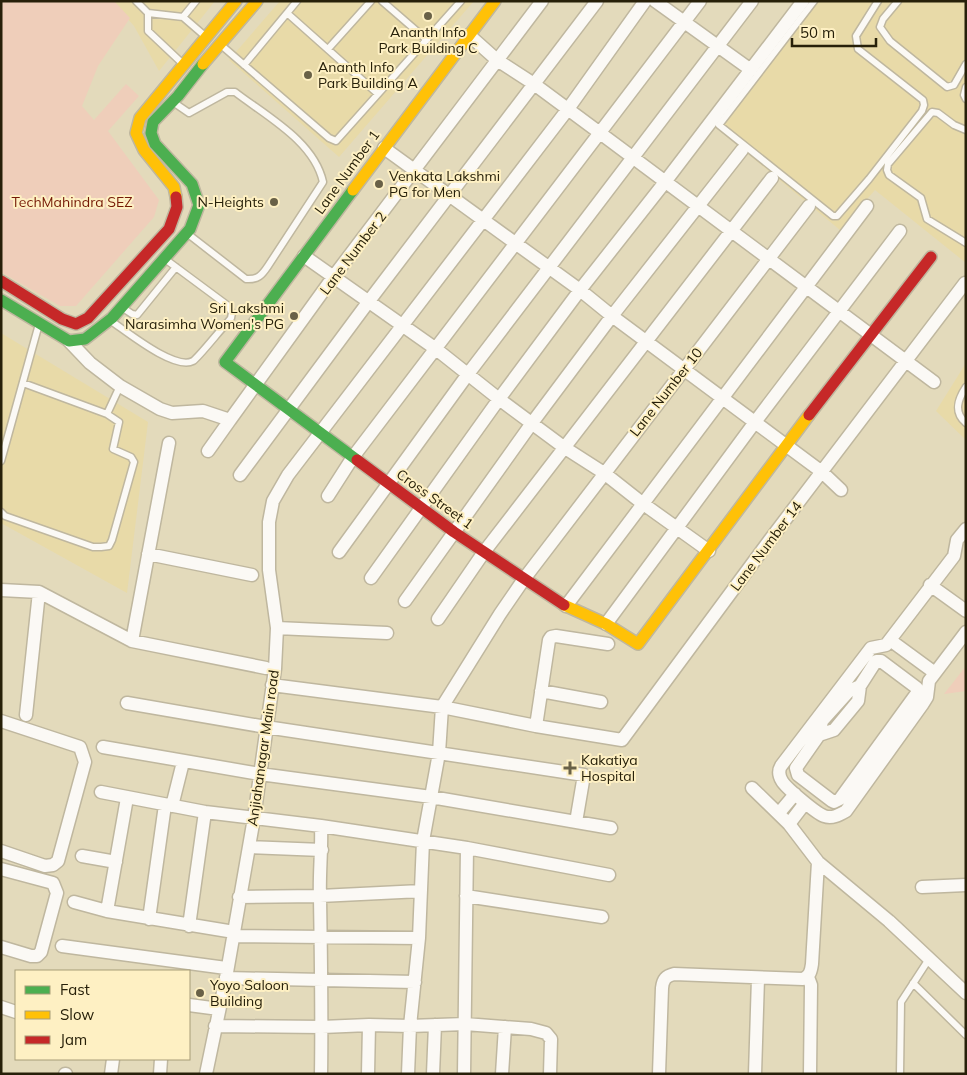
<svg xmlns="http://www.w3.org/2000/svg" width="967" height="1075" font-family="Mulish,sans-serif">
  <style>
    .built { fill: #e8daa8 }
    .green { fill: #efceba }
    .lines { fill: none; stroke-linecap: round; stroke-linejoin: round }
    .lane-casing { stroke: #bfb79f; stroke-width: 9 }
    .street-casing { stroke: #bfb79f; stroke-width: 15 }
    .fast-casing { stroke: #bfb79f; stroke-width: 14 }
    .slow-casing { stroke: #bfb79f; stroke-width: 14 }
    .jam-casing { stroke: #bfb79f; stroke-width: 14 }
    .lane { stroke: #fbf9f5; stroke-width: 6 }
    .street { stroke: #fbf9f5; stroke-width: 12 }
    .fast { stroke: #4caf50; stroke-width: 11 }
    .slow { stroke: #ffc107; stroke-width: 11 }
    .jam { stroke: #c62828; stroke-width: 11 }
    .poi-dot { fill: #696147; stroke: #fef0c3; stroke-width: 2 }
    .labels { text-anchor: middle; stroke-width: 4; stroke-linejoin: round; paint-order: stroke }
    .poi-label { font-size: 14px; fill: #272009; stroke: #fef0c3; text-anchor: start }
    .street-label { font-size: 14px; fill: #272009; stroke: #fef0c3 }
    .park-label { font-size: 14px; fill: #751905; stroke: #fef0c3 }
  </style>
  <rect width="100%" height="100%" fill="#e3dabb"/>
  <path class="built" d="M112 1H215L159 71 134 26Z
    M280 1H474L339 157 229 60Z
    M813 1H966V263L875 190 840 230 714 126Z
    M1 333 148 422 127 593 1 523Z
    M966 363V440L936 411Z"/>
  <path class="green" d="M1 1H114L130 18 98 66 82 106 94 120 126 84 139 96 108 131 159 200 154 217 76 306H60L1 272Z
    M966 666V691L944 694Z"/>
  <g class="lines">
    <g class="lane-casing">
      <path id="lane" d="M136 1 148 13 183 17 205 36
        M382 1 427 40
        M814 1 719 125 833 216H837L869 179 922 111 924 105 923 100 858 49 856 36 878 1
        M898 1 883 19 880 27 890 41 947 87 954 85 966 64
        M148 13V31L183 64
        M287 13 378 94
        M183 17 196 1
        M221 45 329 138 336 141 461 1
        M328 49 371 1
        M244 65 297 1
        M966 87 964 95 966 99
        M173 102 189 113 227 92H235C266 116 314 141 323 182L268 266C262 275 258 280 246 279L188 234
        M966 130 954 125 938 113 932 112 888 164 887 170 889 175 921 198 927 219 966 243
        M123 308 132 314 137 315 176 267
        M111 321C126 331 175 371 193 361 199 357 220 330 227 323L231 318 232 313 227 305 165 259
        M23 383 107 414
        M966 387C958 399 953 412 966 423
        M1 461 39 324
        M1 512 5 516 93 547H101L109 546 112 540 134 462 131 457 113 449 119 422 107 414 120 386
        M913 983 966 1035
        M900 1074 901 1002 929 959"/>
    </g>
    <g class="street-casing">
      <path id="street" d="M655 1 751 70
        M469 35 497 60 534 84 600 133 934 382
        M384 148 580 290 612 316 822 472 841 490
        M304 256 436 349 499 399 565 448 604 473 642 503 709 551
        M69 341 90 363 120 386 160 409 172 413 203 411 230 420 334 276 542 1
        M208 451 230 420
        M240 475 369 301 597 1
        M328 496 353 457 700 1
        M966 529 957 540 954 556 886 645 871 648 781 766C778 771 779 776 782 781 786 788 816 813 824 816 832 819 839 815 846 811L922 705 927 697 929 681 966 632
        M339 552 468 374 752 1
        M148 554 252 575
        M371 578 499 399 580 290 665 182 803 1
        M930 585 966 611
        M1 590 39 592 132 641 266 668
        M405 601 532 423 612 316 742 150
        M566 606 867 206
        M438 619 484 552 772 178
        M606 624 755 422 900 231
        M277 628 387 633
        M890 640 935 673
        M132 641 169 443
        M876 661H881L917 688V693L840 799 834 802 832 801 798 775 796 768 819 735 822 721 849 691 860 686Z
        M272 685 442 707 536 726 622 740 769 541 965 283
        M541 691 601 702
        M127 703 266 727 584 775 576 822
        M26 715 39 592
        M1 721 80 747 85 762 58 861 53 865 45 866 1 851
        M536 726 549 640 551 637 556 636 608 644
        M819 735 834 730 858 701 860 686
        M103 747 260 774 431 797 611 828
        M752 788 789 824 818 862 889 921 966 993
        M101 792 205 812 321 826 467 848 609 875
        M127 798 107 911 234 932
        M172 806 183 762
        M779 813 795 794
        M789 824 805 803
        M249 847 322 850
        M82 856 116 862
        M1 869 53 883 57 893 41 952 37 956H31L1 947
        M922 887 966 885
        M466 896 602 917
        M239 897 320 896 421 891
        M74 902 107 911
        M149 919 165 805
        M189 926 205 812
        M233 936 419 938
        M62 946 226 968
        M808 977 811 985 810 1074
        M226 978 415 982
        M189 1005 219 1009
        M1 1007 16 1012
        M215 1026 322 1027 369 1025 410 1026 465 1024 531 1029 546 1033 551 1039 550 1074
        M65 1074H66
        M111 1074 113 1059
        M160 1074 161 1059
        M206 1074 226 978 254 818 275 669 277 628 269 570V522L273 501 288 475 568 109 645 1
        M321 1074C322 1015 321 957 320 898 319 874 322 850 321 826
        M368 1074 369 1025
        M408 1074 410 1026 419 938 423 841 439 753 442 707 500 614 524 579 809 206
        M433 1074 435 1025
        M464 1074 467 848
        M502 1074 505 1027
        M659 1074 662 988C663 979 666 976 674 974L803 979C810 976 811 971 812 964L818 862
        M755 1074 758 978"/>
    </g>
    <g class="fast-casing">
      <path id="fast" d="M353 190 225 362 357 460
        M1 300 69 341 85 339 112 318 190 229 199 205 192 184 155 144 151 133 153 122 178 96 203 64"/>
    </g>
    <g class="slow-casing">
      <path id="slow" d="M203 64 257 1
        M353 190 495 1
        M176 197 174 187 144 150 136 133 140 118 236 1
        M564 605 606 624 638 644 809 415"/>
    </g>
    <g class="jam-casing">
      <path id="jam" d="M1 281 62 319 76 324 88 318 169 229 177 207 176 197
        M809 415 931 257
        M357 460 454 532 564 605"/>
    </g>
    <use href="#lane" class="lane"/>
    <use href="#street" class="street"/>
    <use href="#fast" class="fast"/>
    <use href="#slow" class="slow"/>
    <use href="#jam" class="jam"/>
  </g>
  <g class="poi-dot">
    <circle cx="428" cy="16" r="5"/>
    <circle cx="308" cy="75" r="5"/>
    <circle cx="379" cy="184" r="5"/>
    <circle cx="274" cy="202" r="5"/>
    <circle cx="294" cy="316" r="5"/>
    <path d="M567.5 760.5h5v5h5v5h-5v5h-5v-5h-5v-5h5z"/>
    <circle cx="200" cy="993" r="5"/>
  </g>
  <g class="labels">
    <g class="poi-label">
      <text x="428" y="37" text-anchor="middle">Ananth Info<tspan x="428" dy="16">Park Building C</tspan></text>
      <text x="318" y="72">Ananth Info<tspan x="318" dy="16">Park Building A</tspan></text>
      <text x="389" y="181">Venkata Lakshmi<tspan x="389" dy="16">PG for Men</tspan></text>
      <text x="264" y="207" text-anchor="end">N-Heights</text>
      <text x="284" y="313" text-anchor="end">Sri Lakshmi<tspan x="284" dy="16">Narasimha Women's PG</tspan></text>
      <text x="581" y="765">Kakatiya<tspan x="581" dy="16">Hospital</tspan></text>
      <text x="210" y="990">Yoyo Saloon<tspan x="210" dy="16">Building</tspan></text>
    </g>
    <g class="street-label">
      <text transform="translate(347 172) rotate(-54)" y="5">Lane Number 1</text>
      <text transform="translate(353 253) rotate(-53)" y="5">Lane Number 2</text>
      <text transform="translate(666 392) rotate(-52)" y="5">Lane Number 10</text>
      <text transform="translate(435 499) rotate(36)" y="5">Cross Street 1</text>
      <text transform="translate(766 546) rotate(-53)" y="5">Lane Number 14</text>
      <text transform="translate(263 748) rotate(-82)" y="5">Anjiahanagar Main road</text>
    </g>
    <g class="park-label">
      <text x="72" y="207">TechMahindra SEZ</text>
    </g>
  </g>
  <rect width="967" height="1075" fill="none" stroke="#272009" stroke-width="5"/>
  <rect x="15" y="970" width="175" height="90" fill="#fef0c3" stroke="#a89d79"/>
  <rect x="25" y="986" width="25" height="8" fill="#4caf50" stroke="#a89d79"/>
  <text x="60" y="995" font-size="15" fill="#272009">Fast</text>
  <rect x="25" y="1011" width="25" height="8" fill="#ffc107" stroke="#a89d79"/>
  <text x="60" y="1020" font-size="15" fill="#272009">Slow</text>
  <rect x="25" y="1036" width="25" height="8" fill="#c62828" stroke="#a89d79"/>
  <text x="60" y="1045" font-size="15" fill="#272009">Jam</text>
  <path d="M792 38v8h84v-8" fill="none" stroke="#272009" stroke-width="2.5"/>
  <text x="800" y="38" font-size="15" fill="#272009" stroke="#fef0c3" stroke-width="4" paint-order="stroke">50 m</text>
</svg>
